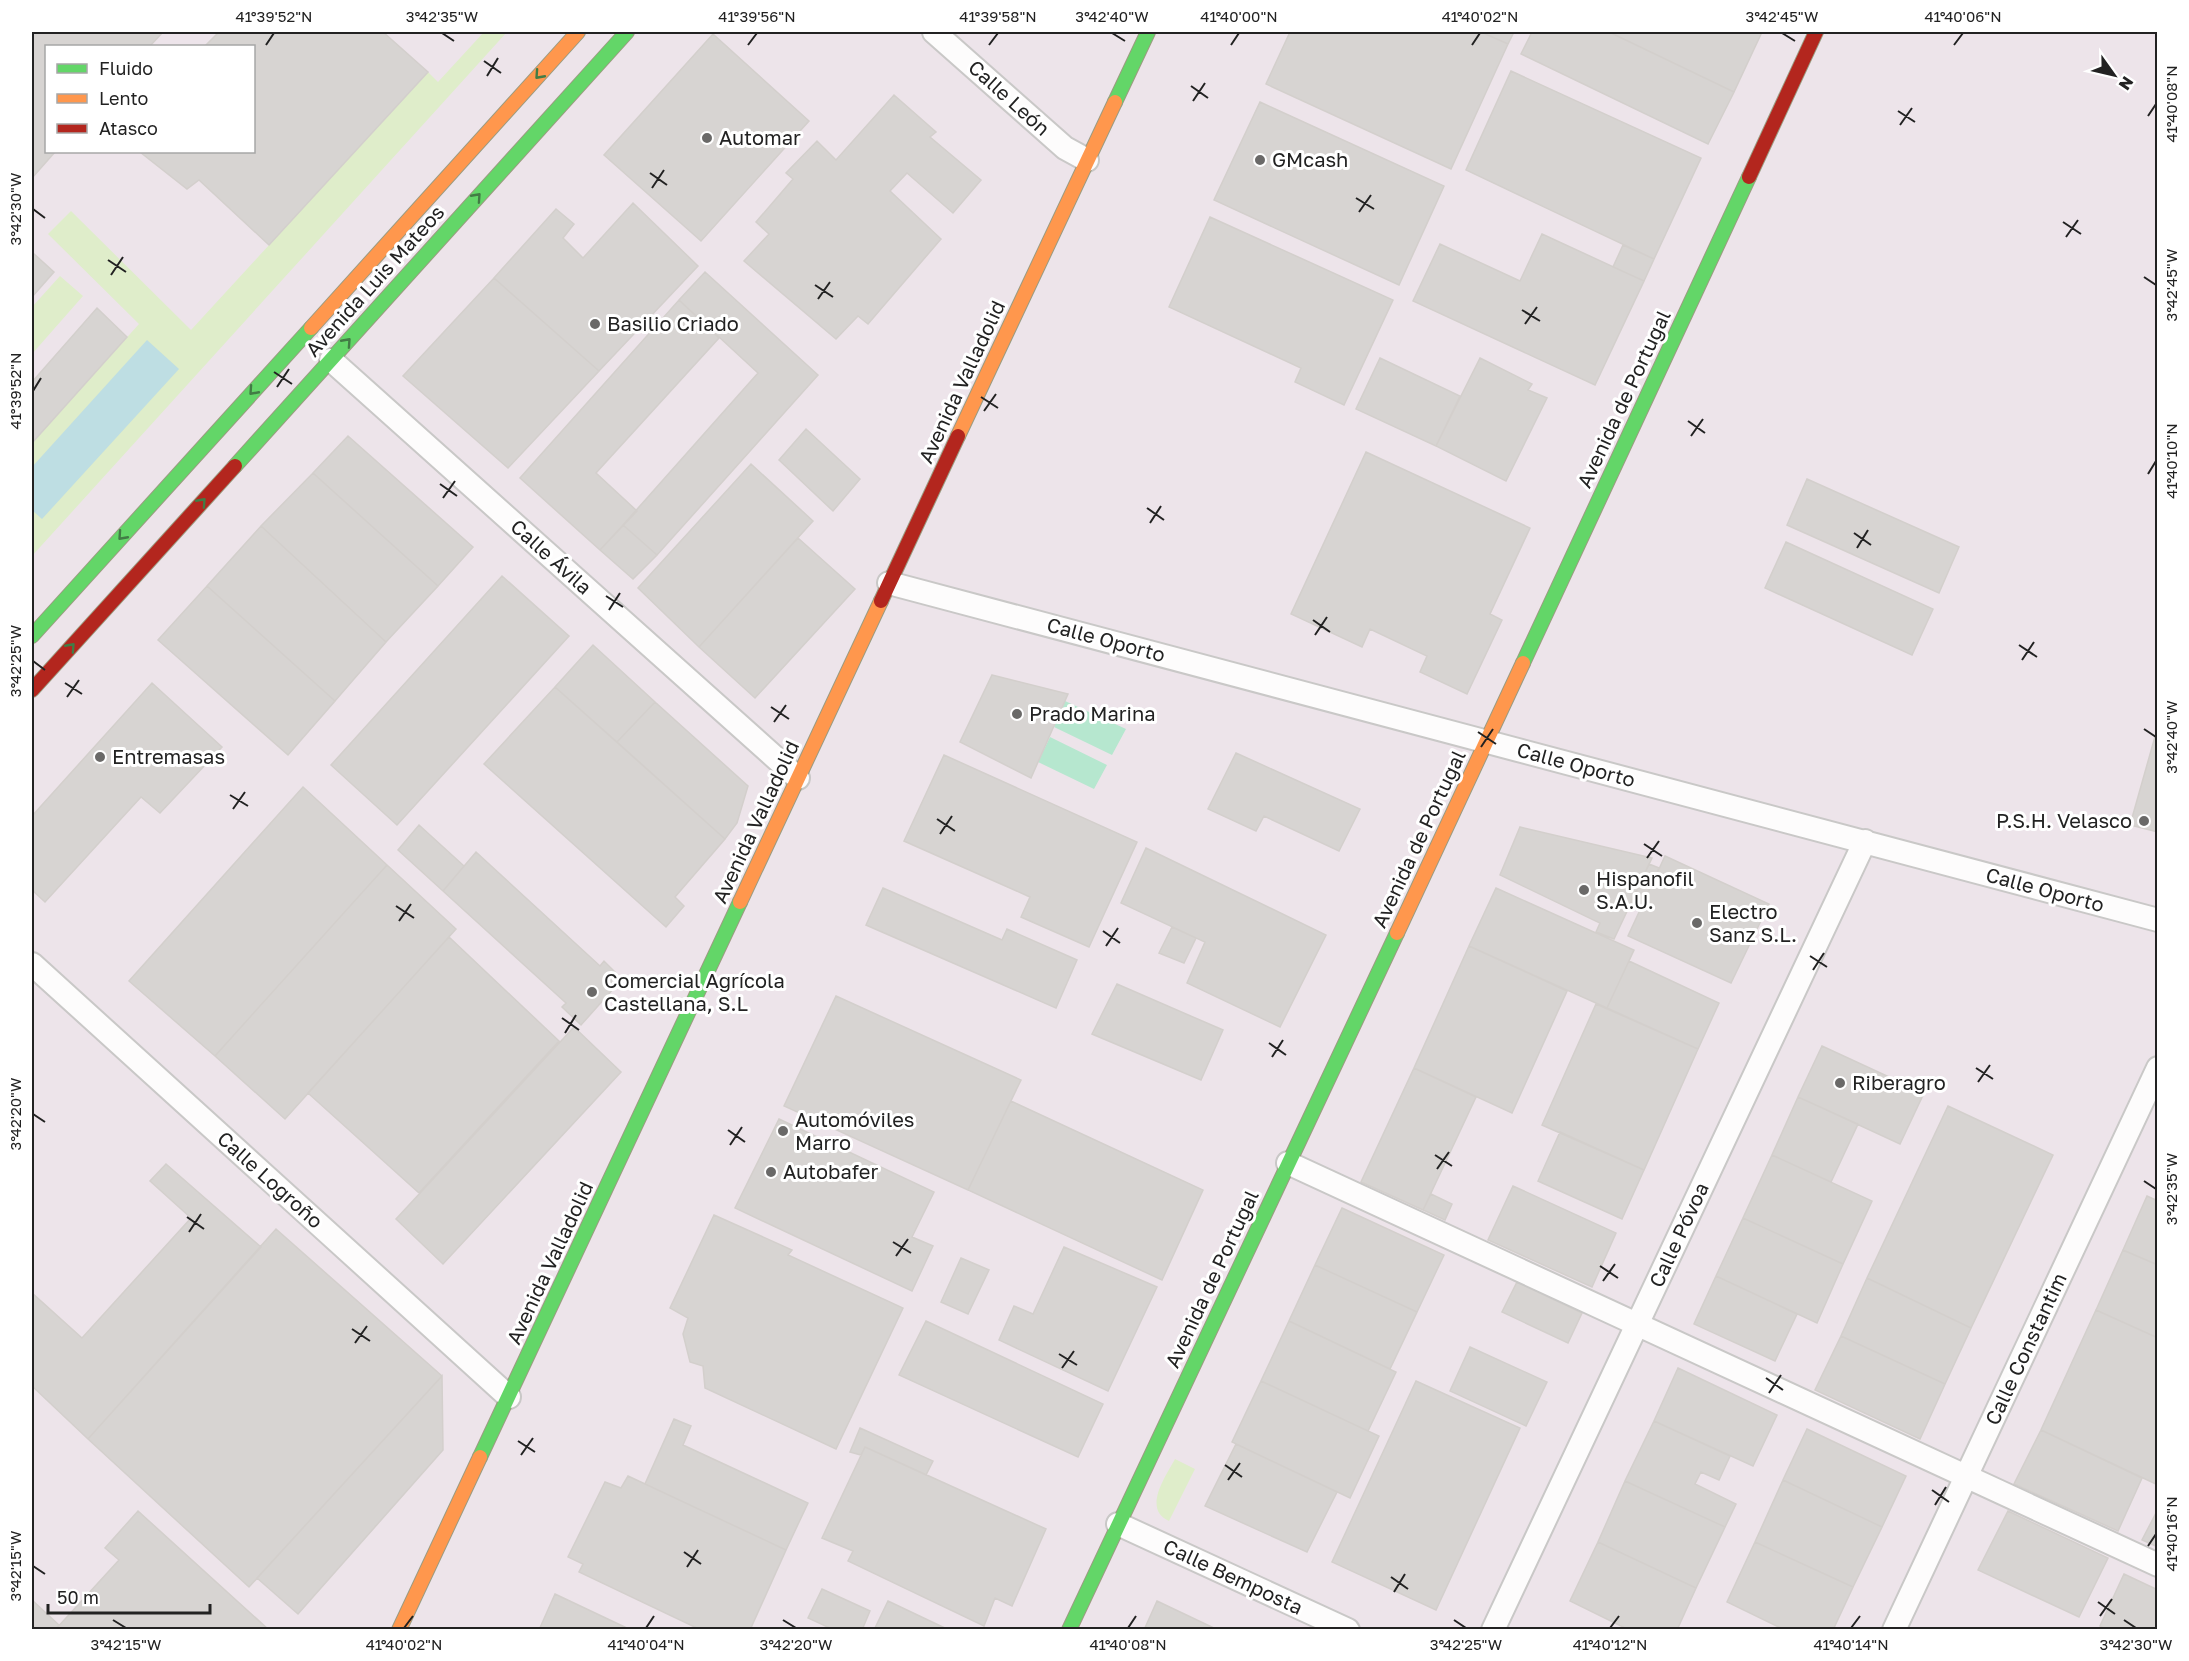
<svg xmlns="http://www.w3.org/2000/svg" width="2189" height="1661" font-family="'Golos Text',sans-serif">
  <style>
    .industrial { fill: #ede4ea; fill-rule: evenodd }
    .grass { fill: #dfedca }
    .pitch { fill: #b6e7cf }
    .water { fill: #bedee3 }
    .building { fill: #d7d4d2; stroke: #d3cfcc; stroke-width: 1.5 }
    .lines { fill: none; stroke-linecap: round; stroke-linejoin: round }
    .street-casing { stroke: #c9c8c7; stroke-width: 26 }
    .fast-casing { stroke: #9b9b81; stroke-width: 16 }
    .slow-casing { stroke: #9b9b81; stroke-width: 16 }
    .jam-casing { stroke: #9b9b81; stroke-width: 16 }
    .street { stroke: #fdfcfc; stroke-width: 22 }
    .fast { stroke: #63d668; stroke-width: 14 }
    .slow { stroke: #ff974d; stroke-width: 14 }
    .jam { stroke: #b3261e; stroke-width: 14 }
    .oneway { stroke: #427c45 }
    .ticks { fill: none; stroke: #222; stroke-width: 2 }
    .poi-dot { fill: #6a6968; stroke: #fff; stroke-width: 2 }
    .labels { text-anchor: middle; stroke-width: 6; stroke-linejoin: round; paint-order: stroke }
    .street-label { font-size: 20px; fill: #222; stroke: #fff }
    .poi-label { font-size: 20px; fill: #222; stroke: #fff; text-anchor: start }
    .neatline { fill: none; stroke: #222; stroke-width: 2 }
    .ticks-label { font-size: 15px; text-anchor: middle; fill: #222 }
  </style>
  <rect width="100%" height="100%" fill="#f0eeeb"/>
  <path class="industrial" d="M32 32H2157V1629H32ZM46 46H254V152H46Z"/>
  <path class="grass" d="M484 32H507L32 556V443L139 324 48 234 71 211 191 330 428 72 438 82Z
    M60 276 83 296 32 354V307Z
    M1175 1459 1195 1469 1169 1521C1142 1509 1166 1476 1175 1459Z"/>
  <path class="pitch" d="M1065 701 1126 729 1112 755 1054 727Z
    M1050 737 1107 765 1094 789 1038 762Z"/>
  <path class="water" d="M147 340 179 369 42 519 32 510V467Z"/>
  <path class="building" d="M32 32H163L150 46H46V152H55L32 178Z
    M219 32H383L428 72 269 245 199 180 187 189 140 152H254V46H205Z
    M1290 32H1481L1508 44 1451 169 1266 84Z
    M1481 32H1514L1508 44Z
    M1532 32H1609L1734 92 1708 144 1521 54Z
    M1609 32H1762L1734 92Z
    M713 34 809 121 701 241 604 155Z
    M1511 71 1701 158 1654 259 1466 170Z
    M894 95 936 132 930 137 981 180 953 213 907 173 890 191 941 239 868 324 858 316 836 339 744 261 769 234 756 222 793 179 786 173 817 141 836 160Z
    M1260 102 1444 186 1399 285 1214 200Z
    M633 203 698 266 599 371 494 278 556 209 574 224 563 238 583 258Z
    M1210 217 1393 300 1344 405 1295 382 1301 368 1169 307Z
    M1542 234 1644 281 1595 385 1413 301 1440 244 1520 281Z
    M1623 245 1654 259 1644 281 1613 267Z
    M33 253 54 272 32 297V254Z
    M705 272 818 375 657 555 623 525 758 373 679 300Z
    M494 278 599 371 508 468 403 376Z
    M679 300 719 338 596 473 637 511 600 550 520 478Z
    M97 308 127 337 32 443V382Z
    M1380 358 1460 396 1436 446 1356 409Z
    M1480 358 1532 384 1528 390 1547 398 1506 481 1436 446Z
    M806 429 860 479 833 511 779 460Z
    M348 436 473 547 438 586 313 473Z
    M1366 452 1530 528 1490 614 1502 620 1467 694 1420 672 1427 656 1370 629 1362 647 1291 614Z
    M751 464 813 521 699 647 638 588Z
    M313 473 438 586 386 642 261 526Z
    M1807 479 1959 547 1939 593 1787 525Z
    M623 525 657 555 633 579 600 550Z
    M261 526 386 642 335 701 207 586Z
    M798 538 855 589 755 698 699 647Z
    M1786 542 1933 609 1912 655 1765 588Z
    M502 576 569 636 397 825 331 765Z
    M207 586 335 701 288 755 158 640Z
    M593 645 655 702 617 742 555 687Z
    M992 675 1068 694 1031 778 960 742Z
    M152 683 222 747 160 813 141 797 45 902 32 890V816Z
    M555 687 725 839 675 897 684 906 666 927 484 764Z
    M655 702 748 786 737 823 725 839 617 742Z
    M2158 726V832L2130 825Z
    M1236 753 1360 809 1339 851 1264 816 1256 831 1208 809Z
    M944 755 1137 842 1089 947 1021 917 1030 897 904 841Z
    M303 787 387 865 215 1056 129 981Z
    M419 825 464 866 443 891 398 850Z
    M1520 827 1652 858 1614 939 1596 932 1600 923 1500 875Z
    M1146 848 1326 935 1280 1027 1187 983 1205 942 1121 903Z
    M476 852 600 966 604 961 622 979 581 1025 562 1007 566 1003 443 891Z
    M1665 856 1769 904 1731 983 1628 936Z
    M1649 864 1659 868 1640 910 1629 906Z
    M387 865 456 929 285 1119 215 1056Z
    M883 888 1002 940 1007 929 1077 960 1056 1008 866 925Z
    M1496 888 1634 950 1607 1008 1469 946Z
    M1172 927 1196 938 1184 963 1159 953Z
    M449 937 559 1041 419 1193 308 1093Z
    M1469 946 1567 991 1512 1113 1414 1068Z
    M1629 961 1719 1003 1698 1049 1607 1008Z
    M1117 984 1223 1030 1201 1080 1092 1034Z
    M836 996 1021 1080 968 1190 784 1106Z
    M1596 1004 1698 1049 1644 1170 1542 1125Z
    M574 1027 621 1072 443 1264 396 1219Z
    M1822 1046 1924 1093 1900 1144 1798 1097Z
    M1414 1068 1476 1097 1423 1210 1361 1182Z
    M1798 1097 1858 1124 1831 1182 1772 1155Z
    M1011 1101 1203 1190 1162 1280 968 1190Z
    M1948 1106 2053 1155 1971 1328 1867 1278Z
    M779 1119 934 1192 912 1237 933 1246 912 1291 735 1208Z
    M1560 1132 1644 1170 1622 1219 1538 1181Z
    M1772 1155 1872 1201 1843 1264 1743 1218Z
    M166 1164 261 1247 88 1439 32 1386V1293L82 1338 191 1218 150 1181Z
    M1513 1186 1616 1233 1592 1287 1488 1240Z
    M1431 1194 1452 1204 1445 1220 1423 1210Z
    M2147 1196 2158 1201V1265L2123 1250Z
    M1342 1208 1444 1255 1417 1312 1315 1265Z
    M714 1215 792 1250 788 1255 903 1308 836 1449 705 1388 703 1366 690 1362 683 1334 688 1318 670 1308Z
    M1743 1218 1843 1264 1817 1323 1716 1276Z
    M276 1229 442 1376 249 1587 88 1439Z
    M1064 1247 1157 1287 1108 1391 999 1340 1014 1306 1033 1314Z
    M2123 1250 2158 1265V1338L2096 1310Z
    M961 1258 989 1270 968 1314 941 1302Z
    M1315 1265 1417 1312 1390 1369 1289 1321Z
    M1716 1276 1797 1314 1775 1361 1694 1324Z
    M1867 1278 1971 1328 1945 1384 1841 1336Z
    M1517 1282 1582 1313 1568 1343 1502 1312Z
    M2096 1310 2158 1338V1485L2041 1430Z
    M926 1321 1103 1404 1078 1457 899 1375Z
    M1289 1321 1396 1372 1368 1431 1261 1381Z
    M1841 1336 1945 1384 1920 1439 1815 1390Z
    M1470 1347 1547 1382 1526 1426 1450 1391Z
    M1678 1368 1777 1415 1753 1466 1654 1421Z
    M442 1376 443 1450 298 1614 257 1578Z
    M1261 1381 1379 1436 1350 1498 1232 1442Z
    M1416 1381 1520 1428 1436 1610 1332 1562Z
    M674 1419 691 1426 683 1445 808 1503 786 1550 645 1484Z
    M1654 1421 1730 1456 1719 1480 1701 1472 1695 1484 1736 1504 1725 1527 1625 1481Z
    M860 1428 933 1461 926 1475 865 1447 861 1455 850 1452Z
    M1807 1429 1906 1476 1882 1527 1783 1480Z
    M2041 1430 2142 1478 2118 1531 2014 1484Z
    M1236 1444 1337 1492 1307 1552 1205 1506Z
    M865 1447 1046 1529 1012 1606 995 1598 984 1626 848 1561 853 1551 822 1538Z
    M628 1476 786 1550 750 1630H701L579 1572 583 1564 568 1557 605 1482 621 1488Z
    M1783 1480 1882 1527 1853 1587 1755 1542Z
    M1625 1481 1725 1527 1696 1588 1598 1542Z
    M2158 1509V1547L2142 1540Z
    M138 1511 269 1630H55L119 1560 105 1548Z
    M2008 1511 2108 1558 2079 1617 1978 1570Z
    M1598 1542 1696 1588 1677 1630H1629L1570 1601Z
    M1755 1542 1853 1587 1833 1630H1785L1727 1602Z
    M2124 1574 2158 1590V1630H2107L2100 1626Z
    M822 1589 870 1611 862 1630H834L808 1618Z
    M555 1594 631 1630H539Z
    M32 1600 59 1625 55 1630H32Z
    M888 1601 949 1630H874Z
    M1157 1601 1216 1629 1215 1630H1144Z"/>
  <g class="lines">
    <g class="street-casing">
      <path id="street" d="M934 32 1065 148 1087 160
        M331 360 798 778
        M889 583 2158 920
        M32 964 509 1397
        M1288 1163 2158 1565
        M1118 1524 1348 1630
        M1493 1630 1865 841
        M1894 1630 2158 1068"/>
    </g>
    <g class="fast-casing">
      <path id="fast" d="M1115 102 1148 32
        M235 466 627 32
        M32 636 311 328
        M1523 663 1749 177
        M480 1457 740 902
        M1069 1630 1397 933"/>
    </g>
    <g class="slow-casing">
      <path id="slow" d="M311 328 578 32
        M958 436 1115 102
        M740 902 881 601
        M1397 933 1523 663
        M399 1630 480 1457"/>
    </g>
    <g class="jam-casing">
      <path id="jam" d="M1749 177 1816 32
        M881 601 958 436
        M32 690 235 466"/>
    </g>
    <use href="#street" class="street"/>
    <use href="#fast" class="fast"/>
    <use href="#slow" class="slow"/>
    <use href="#jam" class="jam"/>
  </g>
  <defs><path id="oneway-chevron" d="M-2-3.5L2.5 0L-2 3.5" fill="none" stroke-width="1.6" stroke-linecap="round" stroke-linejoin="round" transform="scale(1.5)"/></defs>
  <g class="oneway">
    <use href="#oneway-chevron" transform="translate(539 75) rotate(132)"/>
    <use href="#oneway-chevron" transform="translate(477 197) rotate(-48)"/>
    <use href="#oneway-chevron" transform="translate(347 342) rotate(-48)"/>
    <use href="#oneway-chevron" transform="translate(253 391) rotate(132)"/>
    <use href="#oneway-chevron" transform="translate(202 502) rotate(-48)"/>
    <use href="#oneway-chevron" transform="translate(122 536) rotate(132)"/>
    <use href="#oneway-chevron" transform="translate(71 647) rotate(-48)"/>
  </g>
  <path class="ticks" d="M442 33 454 41M1112 33 1125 41M1782 33 1795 41M266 45 274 33M748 45 757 33M989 45 998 33M1231 45 1239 33M1472 45 1480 33M1954 45 1963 33M484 61 501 73M487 76 498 58M1191 86 1208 98M1193 101 1205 83M1898 111 1915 122M2148 116 2156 104M1900 125 1912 108M650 173 667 185M652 188 664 170M1356 198 1374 209M33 209 45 218M1359 212 1371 195M2063 222 2081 234M2066 237 2078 220M108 260 126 272M111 275 123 257M2144 277 2156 285M815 285 833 297M818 299 830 282M1522 310 1540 321M1525 324 1537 307M274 372 292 384M277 387 289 369M33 391 41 378M981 397 998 408M984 411 996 394M1688 421 1705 433M1691 436 1703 419M2148 474 2156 461M440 484 457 496M443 498 455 481M1147 508 1164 520M1150 523 1161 506M1854 533 1871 545M1857 548 1868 530M606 596 623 607M609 610 620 593M1313 620 1330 632M1315 635 1327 617M2019 645 2037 657M2022 660 2034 642M33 661 45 670M65 683 82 694M67 697 79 680M771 707 789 719M774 722 786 705M2144 729 2156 737M1478 732 1496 744M1481 747 1493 729M230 795 248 806M233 809 245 792M937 819 955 831M940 834 952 816M1644 844 1662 856M1647 858 1659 841M396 906 414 918M399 921 411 904M1103 931 1120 943M1106 946 1118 928M1810 956 1827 967M1813 970 1824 953M562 1018 579 1030M565 1033 576 1015M1269 1043 1286 1055M1272 1057 1283 1040M1976 1068 1993 1079M1978 1082 1990 1065M33 1114 45 1122M728 1130 745 1142M730 1145 742 1127M1435 1155 1452 1166M1437 1169 1449 1152M2144 1181 2156 1189M187 1217 204 1229M189 1232 201 1214M893 1242 911 1253M896 1256 908 1239M1600 1266 1618 1278M1603 1281 1615 1264M352 1329 370 1341M355 1343 367 1326M1059 1354 1077 1365M1062 1368 1074 1351M1766 1378 1783 1390M1769 1393 1781 1375M518 1441 535 1452M521 1455 533 1438M1225 1465 1242 1477M1228 1480 1240 1463M1932 1490 1949 1502M1935 1505 1946 1487M2148 1546 2156 1534M684 1552 701 1564M33 1566 45 1574M687 1567 698 1550M1391 1577 1408 1589M1394 1592 1405 1574M2098 1602 2115 1614M2100 1616 2112 1599M113 1620 126 1628M783 1620 796 1628M1454 1620 1466 1628M2124 1620 2136 1628M404 1628 413 1616M646 1628 654 1616M1128 1628 1136 1616M1610 1628 1619 1616M1851 1628 1860 1616"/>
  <g class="poi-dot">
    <circle cx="707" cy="138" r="6"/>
    <circle cx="1260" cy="160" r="6"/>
    <circle cx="595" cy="324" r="6"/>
    <circle cx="1017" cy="714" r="6"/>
    <circle cx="100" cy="757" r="6"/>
    <circle cx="2144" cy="821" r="6"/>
    <circle cx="1584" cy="890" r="6"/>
    <circle cx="1697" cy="923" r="6"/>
    <circle cx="592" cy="992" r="6"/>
    <circle cx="1840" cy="1083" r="6"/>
    <circle cx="783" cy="1131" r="6"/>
    <circle cx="771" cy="1172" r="6"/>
  </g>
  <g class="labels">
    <g class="street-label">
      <text transform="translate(1009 98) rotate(42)" y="7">Calle León</text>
      <text transform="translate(375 281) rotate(-48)" y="7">Avenida Luis Mateos</text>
      <text transform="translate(962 382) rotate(-65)" y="7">Avenida Valladolid</text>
      <text transform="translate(1624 399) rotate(-65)" y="7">Avenida de Portugal</text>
      <text transform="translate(551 557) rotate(42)" y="7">Calle Ávila</text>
      <text transform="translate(1106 640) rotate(15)" y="7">Calle Oporto</text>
      <text transform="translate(1576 765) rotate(15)" y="7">Calle Oporto</text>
      <text transform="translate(756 822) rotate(-65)" y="7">Avenida Valladolid</text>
      <text transform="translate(1419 839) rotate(-65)" y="7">Avenida de Portugal</text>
      <text transform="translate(2045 890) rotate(15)" y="7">Calle Oporto</text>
      <text transform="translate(270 1180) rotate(42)" y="7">Calle Logroño</text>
      <text transform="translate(1679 1235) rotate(-65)" y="7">Calle Póvoa</text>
      <text transform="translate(550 1263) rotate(-65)" y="7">Avenida Valladolid</text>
      <text transform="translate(1212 1279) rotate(-65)" y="7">Avenida de Portugal</text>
      <text transform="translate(2026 1349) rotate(-65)" y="7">Calle Constantim</text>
      <text transform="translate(1233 1577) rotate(25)" y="7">Calle Bemposta</text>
    </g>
    <g class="poi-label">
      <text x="719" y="145">Automar</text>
      <text x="1272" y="167">GMcash</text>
      <text x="607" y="331">Basilio Criado</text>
      <text x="1029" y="721">Prado Marina</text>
      <text x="112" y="764">Entremasas</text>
      <text x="2132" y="828" text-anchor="end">P.S.H. Velasco</text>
      <text x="1596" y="886">Hispanofil<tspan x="1596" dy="23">S.A.U.</tspan></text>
      <text x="1709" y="919">Electro<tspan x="1709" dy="23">Sanz S.L.</tspan></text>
      <text x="604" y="988">Comercial Agrícola<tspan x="604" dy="23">Castellana, S.L</tspan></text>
      <text x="1852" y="1090">Riberagro</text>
      <text x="795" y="1127">Automóviles<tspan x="795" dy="23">Marro</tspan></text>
      <text x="783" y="1179">Autobafer</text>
    </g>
  </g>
  <rect width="2189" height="1661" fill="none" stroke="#ffffff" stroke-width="66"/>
  <rect x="45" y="45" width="210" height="108" fill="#ffffff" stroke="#a7a7a7" stroke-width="1.5"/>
  <rect x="57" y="64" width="30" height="9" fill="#63d668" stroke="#a7a7a7" stroke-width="1.5"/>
  <text x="99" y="75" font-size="18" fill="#222222">Fluido</text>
  <rect x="57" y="94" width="30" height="9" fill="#ff974d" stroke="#a7a7a7" stroke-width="1.5"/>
  <text x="99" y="105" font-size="18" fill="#222222">Lento</text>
  <rect x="57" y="124" width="30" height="9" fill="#b3261e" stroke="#a7a7a7" stroke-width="1.5"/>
  <text x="99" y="135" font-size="18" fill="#222222">Atasco</text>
  <g transform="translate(2114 75) rotate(124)" stroke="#ffffff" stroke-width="4.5" paint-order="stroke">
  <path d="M0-4.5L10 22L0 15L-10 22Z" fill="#222222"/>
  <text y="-9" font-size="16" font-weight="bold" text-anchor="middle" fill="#222222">N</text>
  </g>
  <path d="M48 1604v9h162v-9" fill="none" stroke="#222222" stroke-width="3"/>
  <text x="57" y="1604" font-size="18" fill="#222222" stroke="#ffffff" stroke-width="4.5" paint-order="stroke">50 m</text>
  <rect x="33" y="33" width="2123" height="1595" class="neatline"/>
  <g class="ticks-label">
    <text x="274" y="22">41°39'52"N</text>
    <text x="442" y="22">3°42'35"W</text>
    <text x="757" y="22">41°39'56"N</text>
    <text x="998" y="22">41°39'58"N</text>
    <text x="1112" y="22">3°42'40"W</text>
    <text x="1239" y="22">41°40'00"N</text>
    <text x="1480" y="22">41°40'02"N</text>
    <text x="1782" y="22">3°42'45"W</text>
    <text x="1963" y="22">41°40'06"N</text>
    <text transform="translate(2172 104) rotate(-90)" y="5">41°40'08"N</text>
    <text transform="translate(16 209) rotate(-90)" y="5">3°42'30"W</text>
    <text transform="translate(2172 285) rotate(-90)" y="5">3°42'45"W</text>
    <text transform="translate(16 391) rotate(-90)" y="5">41°39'52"N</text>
    <text transform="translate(2172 461) rotate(-90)" y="5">41°40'10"N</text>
    <text transform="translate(16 661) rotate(-90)" y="5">3°42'25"W</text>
    <text transform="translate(2172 737) rotate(-90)" y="5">3°42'40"W</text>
    <text transform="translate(16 1114) rotate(-90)" y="5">3°42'20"W</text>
    <text transform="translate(2172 1189) rotate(-90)" y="5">3°42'35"W</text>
    <text transform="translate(2172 1534) rotate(-90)" y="5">41°40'16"N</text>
    <text transform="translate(16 1566) rotate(-90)" y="5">3°42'15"W</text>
    <text x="126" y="1650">3°42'15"W</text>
    <text x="404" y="1650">41°40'02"N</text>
    <text x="646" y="1650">41°40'04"N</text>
    <text x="796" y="1650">3°42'20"W</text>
    <text x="1128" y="1650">41°40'08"N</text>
    <text x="1466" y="1650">3°42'25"W</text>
    <text x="1610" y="1650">41°40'12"N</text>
    <text x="1851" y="1650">41°40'14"N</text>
    <text x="2136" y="1650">3°42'30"W</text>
  </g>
</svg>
